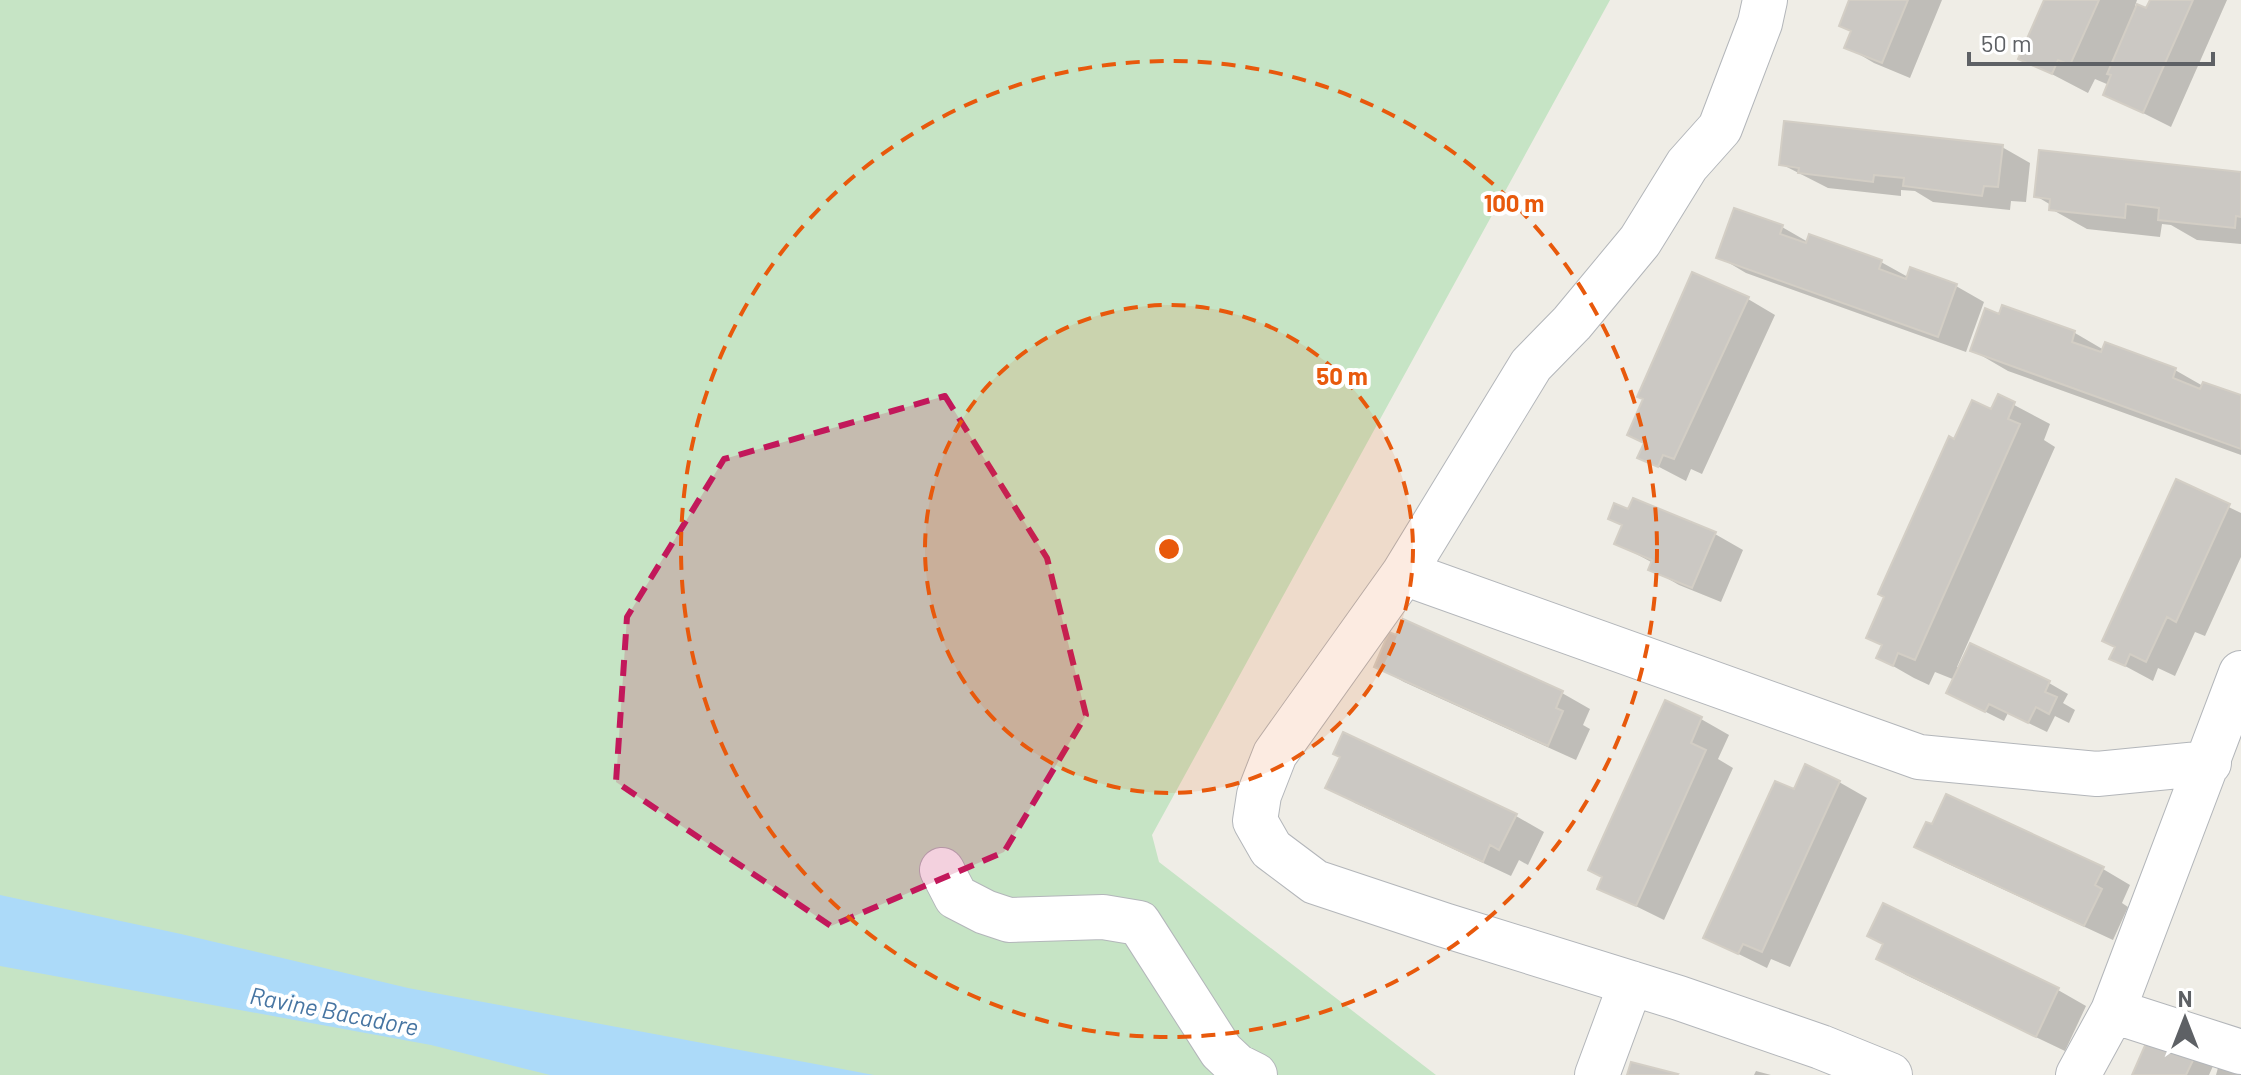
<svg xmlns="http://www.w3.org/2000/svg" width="2241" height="1075" font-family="Barlow,sans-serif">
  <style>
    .green { fill: #c6e4c5 }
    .water { fill: #acdaf9 }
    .shadow { fill: #0003 }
    .building { fill: #cbc8c3; stroke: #d3cec5; stroke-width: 2 }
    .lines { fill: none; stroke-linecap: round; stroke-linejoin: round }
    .minor-casing { stroke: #b3b6ba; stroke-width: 46 }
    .minor { stroke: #fff; stroke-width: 44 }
    .marked { fill: #c2185b; fill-opacity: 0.2; stroke: #c2185b; stroke-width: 6; stroke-dasharray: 16 10; stroke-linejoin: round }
    .ring { fill: none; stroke: #e8590c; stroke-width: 4; stroke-dasharray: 14 10 }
    .labels { text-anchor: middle; stroke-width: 8; stroke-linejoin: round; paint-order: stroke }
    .water-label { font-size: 24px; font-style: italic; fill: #4775a2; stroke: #fff }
    .centre { fill: #e8590c; stroke: #fff; stroke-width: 4 }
    .ring-label { font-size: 24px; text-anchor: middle; font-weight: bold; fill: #e8590c; stroke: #fff; stroke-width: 8; stroke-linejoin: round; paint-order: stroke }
  </style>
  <rect width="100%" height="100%" fill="#efede6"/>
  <path class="green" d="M0 0H1610L1152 835 1159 862 1436 1075H0Z"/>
  <path class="water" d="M0 895 181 934 408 988 874 1075H550L431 1045 0 966Z"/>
  <path class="shadow" d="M1851 0H1942L1910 78 1874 63 1847 47 1853 32Z
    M2047 0H2137L2135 6 2148 11 2152 0H2227L2171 127 2105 94 2109 85 2095 79 2088 93 2021 58Z
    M2002 147 2030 163 2026 202 2011 201 2010 210 1933 202 1915 191 1901 190V196L1828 188 1781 164Z
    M2241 174V244L2197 240 2171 225 2162 224 2160 237 2087 229 2051 209V205L2036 196Z
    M1782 227 1808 242 1881 262 1908 277 1956 286 1984 302 1966 352 1746 273 1719 257Z
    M1748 299 1775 315 1702 474 1691 469 1686 481 1640 457Z
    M2004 307 2075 333 2104 350 2175 370 2203 386 2241 397V455L2008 371 1972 350 2000 316Z
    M1999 397 2050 424 2044 440 2055 447 1957 667 2049 683 2068 694 2063 703 2075 710 2069 723 2055 716 2047 732 2008 713 2004 721 1968 703 1955 680 1935 672 1929 685 1914 678 1879 658 1883 646 1868 638 1955 442 1992 411Z
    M2177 482 2241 513V557L2205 636 2195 632 2175 676 2158 668 2153 681 2112 659Z
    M1715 534 1743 550 1721 602 1679 585 1651 569 1653 563 1616 543Z
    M1404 622 1562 693 1590 709 1583 725 1590 729 1576 760 1404 682 1376 666 1397 638Z
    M1701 719 1729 735 1718 759 1733 768 1664 920 1599 888Z
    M1342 756 1516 816 1544 832 1528 865 1519 860 1511 876 1355 803 1328 787Z
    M1839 782 1867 798 1790 967 1771 959 1767 968 1706 938 1795 792Z
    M1917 846 2103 869 2130 885 2122 903 2128 907 2113 940 1944 862Z
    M1884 906 2058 990 2086 1006 2065 1051 1906 975 1879 959 1885 944Z
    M2151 1037 2213 1066 2209 1075H2134Z
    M2219 1064 2241 1072V1075H2216Z
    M1756 1071 1771 1075H1754Z"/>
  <path class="building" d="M1849 0H1908L1882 63 1844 48 1851 31 1839 26Z
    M2044 0H2099L2070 65 2058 60 2052 74 2018 59Z
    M2150 0H2193L2143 113 2103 95 2111 75 2107 74 2137 4 2146 8Z
    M1784 121 2003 145 1998 187 1984 186 1982 196 1903 186 1904 178 1874 175 1873 182 1798 173 1799 168 1779 165Z
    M2039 150 2241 172V217L2236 216 2235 228 2158 220 2159 208 2126 204 2125 218 2049 210 2050 199 2034 197Z
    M1734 208 1783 225 1780 234 1806 243 1809 234 1882 260 1879 269 1906 279 1910 267 1957 284 1938 337 1716 258Z
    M1692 272 1749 297 1674 459 1663 455 1658 467 1637 458 1644 443 1627 435 1643 399 1637 397Z
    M2002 305 2075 331 2072 342 2101 352 2105 342 2176 368 2173 378 2200 389 2203 382 2241 395V449L1970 351 1985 308 1999 314Z
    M1998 394 2015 402 2008 419 2020 424 1915 660 1898 653 1893 666 1876 658 1882 645 1866 638 1884 597 1878 594 1949 436 1954 439 1972 400 1991 409Z
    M2176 479 2230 504 2176 622 2167 617 2146 662 2130 654 2125 666 2109 659 2115 647 2102 641Z
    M1633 498 1716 532 1692 588 1648 570 1652 560 1614 544 1622 525 1608 519 1614 503 1628 509Z
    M1403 619 1563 691 1556 708 1563 711 1548 746 1374 667 1389 632 1396 635Z
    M1970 643 2050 681 2045 692 2057 697 2049 714 2036 707 2028 723 1989 704 1985 712 1946 693Z
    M1665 700 1702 717 1691 743 1706 750 1636 906 1597 889 1602 877 1588 870Z
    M1343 732 1517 814 1499 850 1490 845 1483 862 1325 788 1340 757 1333 754Z
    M1805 764 1840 781 1762 952 1743 944 1738 954 1703 938 1775 781 1794 789Z
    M1946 794 2104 867 2095 885 2102 889 2084 926 1914 847 1926 822 1932 824Z
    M1883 903 2059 988 2036 1037 1876 959 1883 944 1867 936Z
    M2150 1034 2196 1054 2186 1075H2132Z
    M1631 1062 1678 1074 1677 1075H1627Z"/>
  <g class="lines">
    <g class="minor-casing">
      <path id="minor" d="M1765 0 1760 23 1720 128 1687 165 1640 241 1572 323 1531 365 1404 573 1275 754 1259 795 1255 821 1271 849 1315 882 1444 925 1679 998 1821 1047 1890 1075
        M1404 573 1919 757 2097 774 2209 763
        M942 870 956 897 985 912 1009 920 1103 917 1139 923 1221 1051 1237 1066 1255 1075
        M2113 1011 2241 1052
        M1597 1075 1631 983
        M2078 1075 2113 1011 2241 673"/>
    </g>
    <use href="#minor" class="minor"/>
  </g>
  <path class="marked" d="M945 396 1047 558 1086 715 1004 852 831 926 616 782 627 617 724 459Z"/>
  <circle cx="1169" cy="549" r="244" fill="#e8590c" fill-opacity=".12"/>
  <g class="ring">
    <circle cx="1169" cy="549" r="244"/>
    <circle cx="1169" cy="549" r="488"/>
  </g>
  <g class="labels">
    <g class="water-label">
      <text transform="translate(334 1012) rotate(11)" y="8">Ravine Bacadore</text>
    </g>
  </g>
  <circle cx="1169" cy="549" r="12" class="centre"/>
  <g class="ring-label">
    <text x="1514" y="212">100 m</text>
    <text x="1342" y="385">50 m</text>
  </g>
  <g transform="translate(2185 1019)" stroke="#ffffff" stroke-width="6" paint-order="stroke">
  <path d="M0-6L14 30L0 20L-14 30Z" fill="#5e6165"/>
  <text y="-12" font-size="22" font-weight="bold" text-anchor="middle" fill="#5e6165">N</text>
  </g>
  <path d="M1969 52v12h244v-12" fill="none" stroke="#5e6165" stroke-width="4"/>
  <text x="1981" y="52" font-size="24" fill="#5e6165" stroke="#ffffff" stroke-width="6" paint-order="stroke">50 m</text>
</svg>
